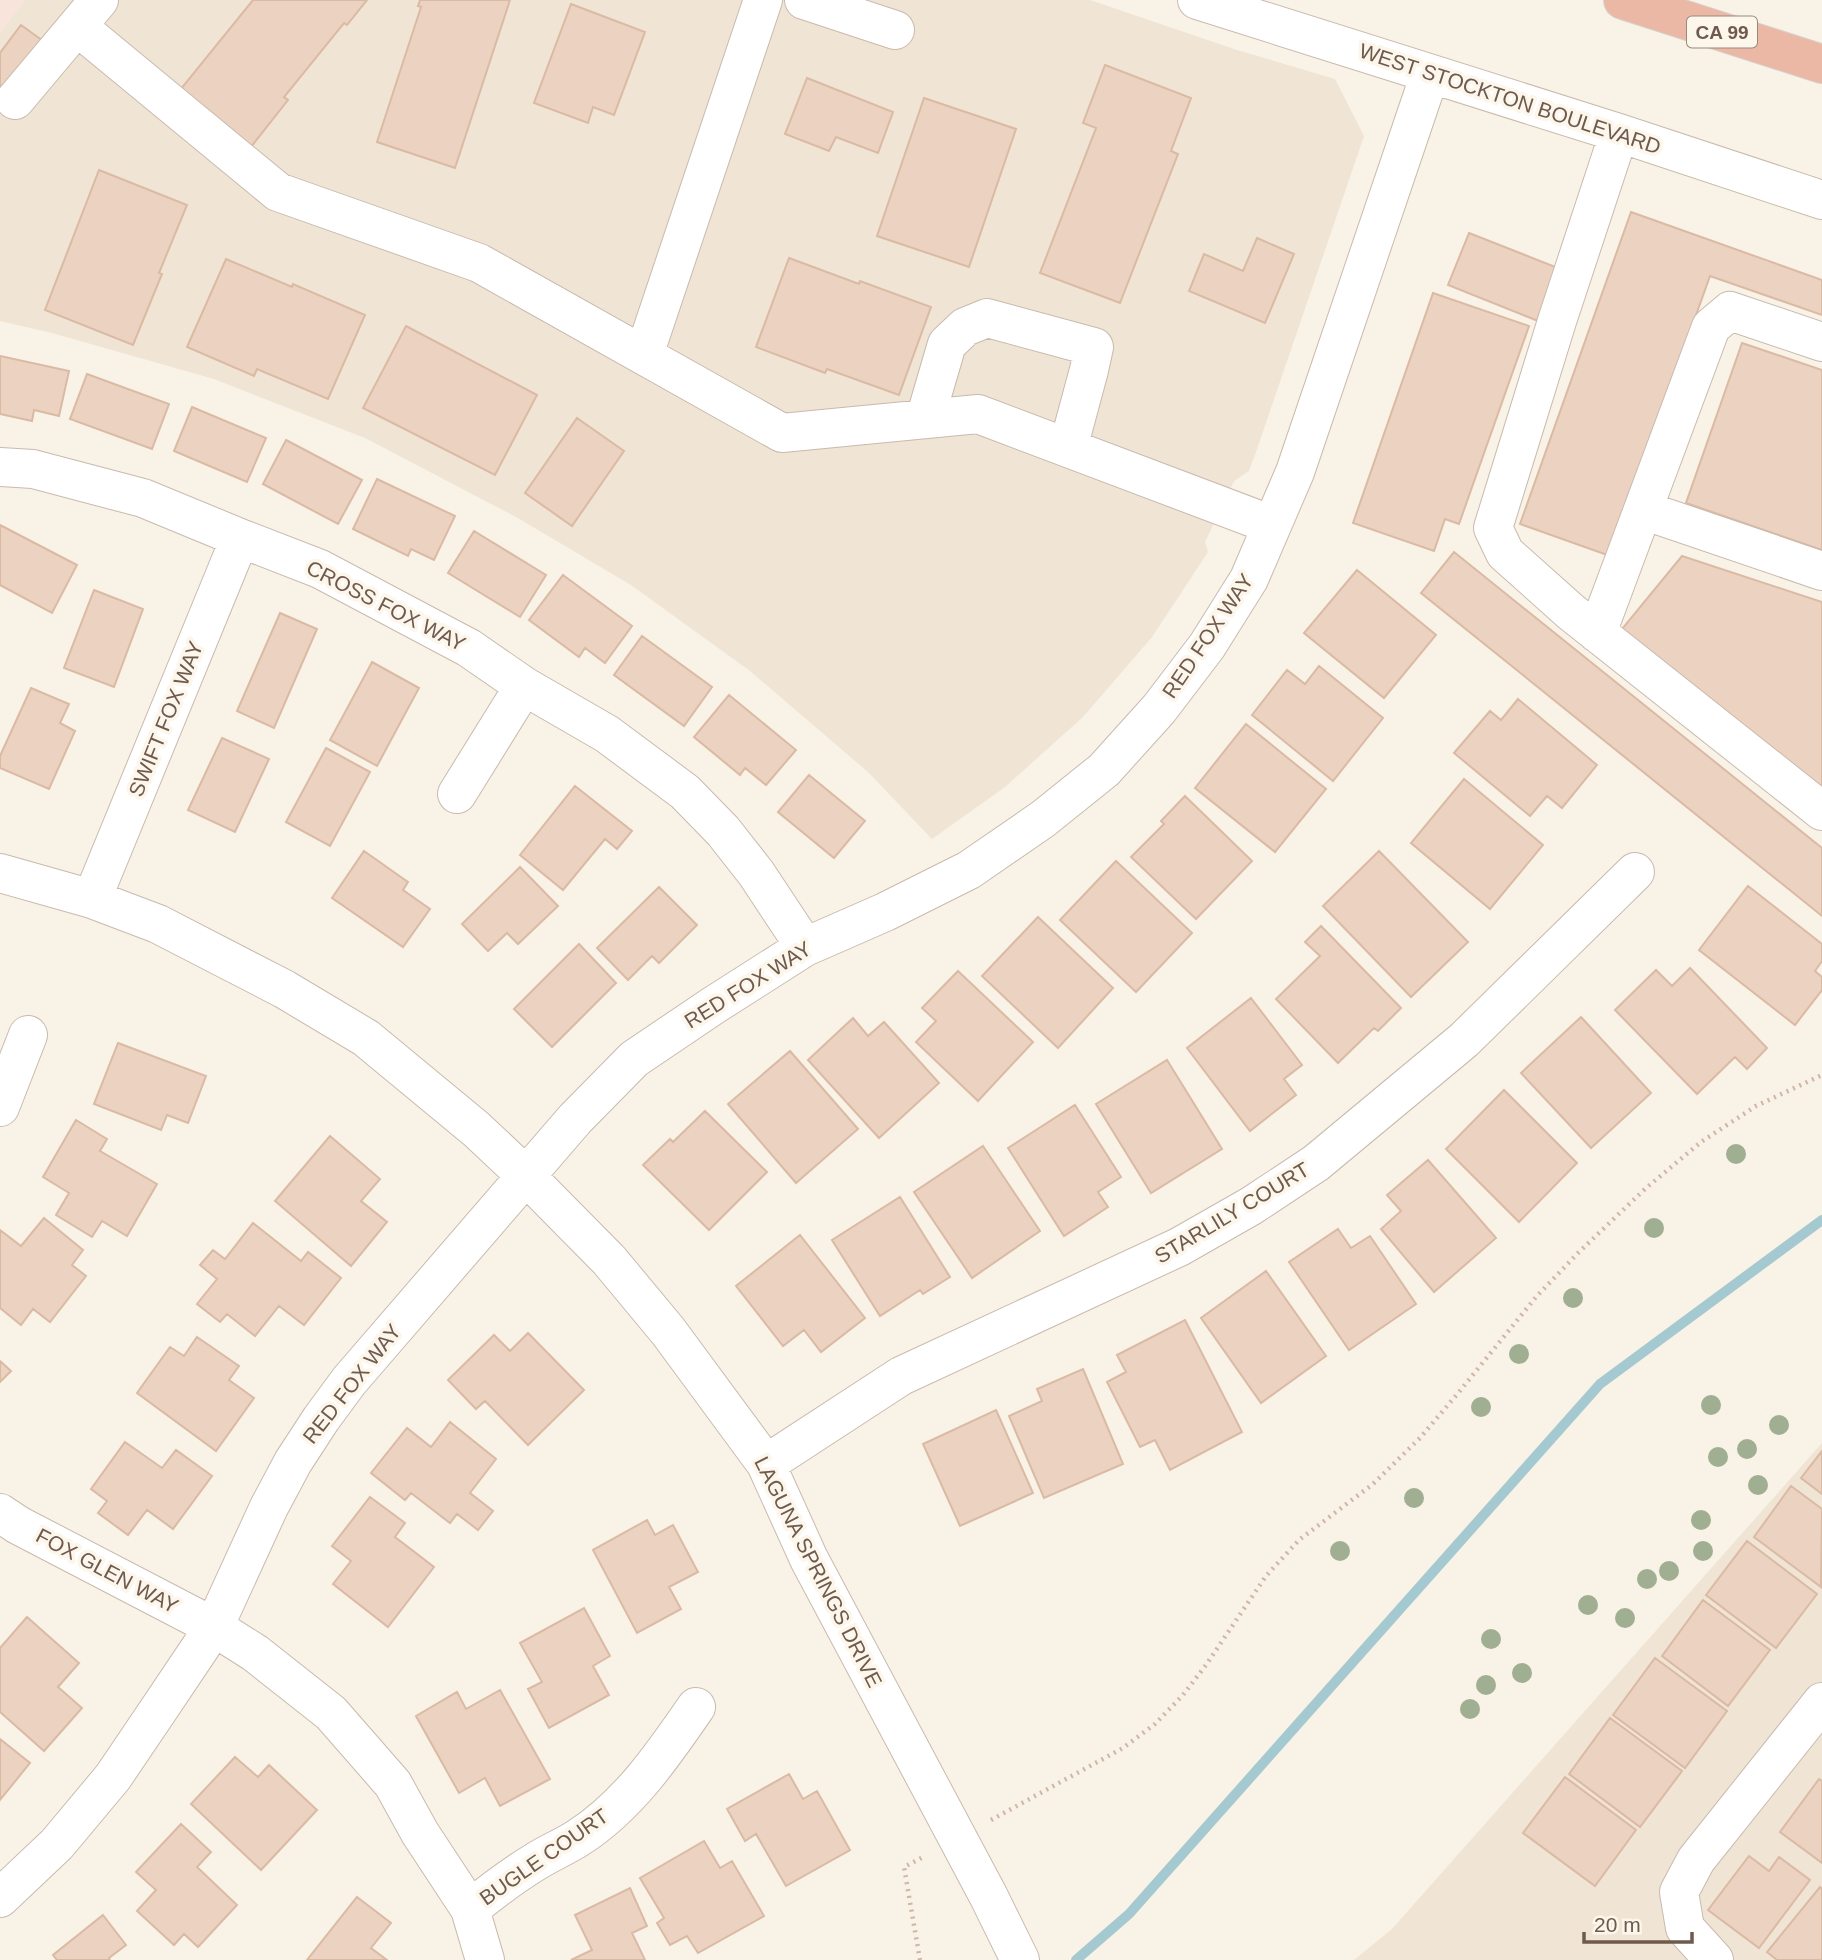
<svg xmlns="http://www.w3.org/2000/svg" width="1822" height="1960" font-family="Arial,sans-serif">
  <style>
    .residential { fill: #f0e4d5 }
    .commercial { fill: #f8e4db }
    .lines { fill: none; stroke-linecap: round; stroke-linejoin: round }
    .stream { stroke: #a5c9d0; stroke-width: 10 }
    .building { fill: #ebd2c1; stroke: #dbbaa4; stroke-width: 2 }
    .minor-casing { stroke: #c9baad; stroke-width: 40 }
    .highway-casing { stroke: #d7d1cd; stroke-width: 40 }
    .path { stroke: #cfb6a5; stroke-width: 4.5; stroke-dasharray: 2 5; stroke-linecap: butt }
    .minor { stroke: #fff; stroke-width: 38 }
    .highway { stroke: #ebb8a5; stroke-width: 38 }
    .tree { fill: #a0af91 }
    .labels { text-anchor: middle; stroke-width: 7; stroke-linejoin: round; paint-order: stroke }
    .shield { fill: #fcf6eb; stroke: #99897d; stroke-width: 2 }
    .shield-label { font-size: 19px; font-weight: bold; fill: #6f5a4e }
    .street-label { font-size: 21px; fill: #6f5a4e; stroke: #fcf6eb }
  </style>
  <rect width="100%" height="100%" fill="#f9f2e6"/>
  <path class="residential" d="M25 0H1090L1237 50 1335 79 1364 136 1256 452 1249 471 1234 481 1205 542 1208 552 1152 637 1083 717 1005 787 932 839 868 772 750 671 631 585 516 517 365 438 214 379 52 333 0 321V32Z
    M1822 1443V1960H1354L1392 1929Z"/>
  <path class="commercial" d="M0 0H25L0 32Z"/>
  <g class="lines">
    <path class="stream" d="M1076 1960 1129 1914 1600 1384 1822 1220"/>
  </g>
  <path class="building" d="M253 0H367L347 25 344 23 284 97 288 100 251 147 180 90Z
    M420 0H510L455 168 377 142 421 7 418 6Z
    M571 4 645 32 614 115 593 107 588 123 534 103Z
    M21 25 43 41 0 98V53Z
    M1105 65 1191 98 1171 151 1178 154 1120 303 1040 273 1096 128 1083 123Z
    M807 78 893 112 878 153 836 137 829 151 785 134Z
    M924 98 1016 129 969 267 877 236Z
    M99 170 187 205 159 273 162 274 133 345 45 310Z
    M1631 212 1822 280V315L1710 276 1610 556 1520 524Z
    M1469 233 1558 268 1538 321 1448 285Z
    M1257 238 1294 254 1265 323 1189 291 1204 254 1243 271Z
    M789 258 859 284 860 281 931 307 899 395 827 369 825 373 756 347Z
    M226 259 292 287 293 284 365 315 328 399 257 369 254 376 187 347Z
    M1433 293 1529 326 1459 524 1445 519 1434 551 1353 523Z
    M406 326 537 395 495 475 363 408Z
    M1742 343 1822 370V550L1686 503Z
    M0 356 69 371 59 416 34 410 32 421 0 414Z
    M87 374 169 404 152 449 70 419Z
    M192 407 266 438 247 482 174 451Z
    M577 418 624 451 572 526 525 493Z
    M286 440 362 480 338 524 263 484Z
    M377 479 455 516 434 560 411 549 408 556 353 529Z
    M0 525 77 565 52 613 0 585Z
    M474 531 546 575 520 617 448 573Z
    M1454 552 1822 848V916L1421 593Z
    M1682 556 1822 602V791L1622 629Z
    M1357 570 1436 635 1384 698 1304 633Z
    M563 575 632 626 605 663 585 648 579 657 529 620Z
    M94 590 143 609 114 687 64 668Z
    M280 613 317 629 274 728 237 711Z
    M642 636 712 687 684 726 614 675Z
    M372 662 419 688 377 766 330 740Z
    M1319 666 1383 718 1333 781 1252 715 1287 670 1305 684Z
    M31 688 69 704 60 723 75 731 49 789 0 768V756Z
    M729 695 796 750 766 785 745 768 740 775 694 737Z
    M1518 699 1597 765 1562 808 1547 796 1530 816 1454 753 1490 711 1501 720Z
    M1246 724 1326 789 1275 852 1195 788Z
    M222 738 269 759 235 832 188 810Z
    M326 748 370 772 330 846 286 822Z
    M809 775 865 821 834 858 778 812Z
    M1464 779 1543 845 1490 909 1411 843Z
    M575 786 632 831 617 849 605 839 563 890 520 855Z
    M1185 796 1252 861 1196 919 1131 857 1164 824 1161 821Z
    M364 851 408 882 403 890 430 909 403 947 332 898Z
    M1379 851 1468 942 1411 997 1323 906Z
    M1116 861 1192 933 1136 992 1060 920Z
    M520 867 558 906 518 944 507 933 488 951 462 924Z
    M1748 886 1822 944V961L1815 971 1822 977V990L1795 1025 1699 950Z
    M659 887 697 925 659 963 652 956 628 980 597 948Z
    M1038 917 1113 988 1058 1048 982 976Z
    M1321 926 1401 1008 1378 1031 1374 1028 1338 1063 1276 999 1320 956 1305 942Z
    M579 944 616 983 552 1047 514 1009Z
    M1690 968 1767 1048 1747 1069 1735 1057 1697 1094 1615 1010 1656 970 1672 986Z
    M958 971 1033 1042 978 1101 916 1042 936 1021 922 1008Z
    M1251 998 1302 1065 1284 1079 1296 1095 1250 1131 1187 1048Z
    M1581 1017 1651 1093 1591 1148 1521 1073Z
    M853 1018 868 1036 884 1022 939 1083 879 1138 808 1060Z
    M118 1043 206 1076 188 1123 167 1115 161 1130 94 1104Z
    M790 1051 858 1129 796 1183 728 1104Z
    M1167 1060 1222 1149 1151 1193 1096 1104Z
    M1504 1090 1577 1163 1519 1222 1446 1149Z
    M1075 1105 1121 1177 1098 1192 1108 1207 1064 1236 1008 1148Z
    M705 1111 767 1172 709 1230 643 1165 670 1139 673 1142Z
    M76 1120 107 1139 100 1151 157 1184 127 1236 102 1221 92 1237 56 1215 69 1193 43 1177Z
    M330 1136 380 1179 361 1201 387 1222 351 1266 275 1201Z
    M983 1146 1040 1231 972 1278 914 1192Z
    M1428 1160 1496 1238 1434 1292 1381 1229 1401 1211 1387 1195Z
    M900 1197 950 1277 923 1294 920 1290 880 1316 832 1240Z
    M44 1218 83 1250 72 1265 86 1276 50 1322 33 1309 21 1325 0 1308V1230L21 1246Z
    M253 1223 301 1261 308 1252 341 1278 304 1325 279 1306 255 1336 227 1314 220 1322 197 1304 217 1279 200 1265 213 1250 225 1259Z
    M1338 1229 1351 1248 1370 1236 1416 1304 1349 1350 1289 1262Z
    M800 1235 865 1318 821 1352 804 1330 783 1346 736 1286Z
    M1266 1271 1326 1356 1261 1403 1201 1318Z
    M1185 1320 1242 1432 1170 1470 1155 1440 1140 1447 1107 1382 1126 1372 1117 1355Z
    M528 1333 584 1390 528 1445 485 1401 476 1409 448 1380 494 1335 510 1351Z
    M197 1337 239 1366 229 1380 254 1398 216 1451 137 1393 170 1347 184 1356Z
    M0 1361 11 1371 0 1382Z
    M1083 1369 1123 1464 1044 1498 1009 1416 1042 1401 1037 1389Z
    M996 1410 1033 1493 960 1526 923 1444Z
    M450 1422 496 1459 470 1493 493 1511 478 1530 457 1514 450 1523 411 1493 405 1500 371 1473 407 1428 431 1447Z
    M125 1442 162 1468 176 1450 212 1476 173 1529 147 1510 128 1535 98 1513 107 1501 91 1489Z
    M1822 1451V1494L1801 1478Z
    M1791 1486 1822 1509 1821 1587 1754 1537Z
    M370 1497 405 1523 395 1537 434 1567 388 1627 333 1584 351 1561 332 1546Z
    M647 1520 655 1535 673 1525 698 1572 669 1587 681 1609 637 1633 593 1550Z
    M1747 1541 1817 1594 1776 1648 1706 1595Z
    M1703 1600 1770 1650 1728 1706 1662 1656Z
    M584 1608 610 1656 593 1666 609 1695 549 1728 528 1689 542 1682 520 1643Z
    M27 1617 79 1663 58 1687 82 1708 44 1751 0 1712V1648Z
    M1655 1658 1727 1711 1685 1768 1613 1715Z
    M500 1690 550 1779 500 1806 485 1778 459 1793 416 1716 457 1692 466 1709Z
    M1610 1718 1682 1771 1640 1827 1569 1774Z
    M0 1739 30 1763 0 1800Z
    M235 1757 258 1777 269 1765 317 1810 261 1870 191 1804Z
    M789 1774 803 1799 817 1791 850 1850 786 1886 756 1834 745 1841 727 1809Z
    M1565 1777 1636 1830 1595 1886 1523 1833Z
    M1819 1779 1822 1781V1863L1780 1832Z
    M181 1824 211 1852 197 1867 237 1905 198 1947 184 1934 174 1945 137 1911 156 1890 136 1872Z
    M704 1841 720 1868 732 1861 764 1916 698 1953 687 1936 670 1945 657 1923 664 1918 640 1878Z
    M1749 1856 1769 1871 1779 1857 1810 1880 1759 1948 1708 1910Z
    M1820 1887 1822 1889V1960H1777L1767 1952Z
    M630 1888 647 1926 632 1933 645 1960H571L592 1950 575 1915Z
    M357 1897 391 1923 371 1948 387 1960H307Z
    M103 1915 126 1945 109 1958 110 1960H57L53 1955Z"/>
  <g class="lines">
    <g class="minor-casing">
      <path id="minor" d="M804 0 895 30
        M1197 0 1619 133 1822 200
        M78 27 278 192 479 263 782 433 978 414 1272 525
        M15 100 99 0
        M1619 133 1557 321 1493 528 1505 553 1571 612 1822 811
        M644 355 763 0
        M925 419 947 344 965 327 987 318 1094 347 1089 370 1068 448
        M0 467 33 469 143 498 240 538 320 569 469 648 524 686 607 734 685 792 723 831 756 873 805 947
        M1643 510 1822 571
        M1597 633 1711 327 1730 311 1822 342
        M457 794 524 686
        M0 873 92 899 158 924 284 989 366 1038 476 1129 525 1175 609 1260 668 1331 766 1464 809 1559 989 1897 1020 1960
        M92 899 240 538
        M0 1107 28 1035
        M766 1464 901 1376 1179 1247 1251 1206 1316 1163 1464 1040 1635 872
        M0 1513 18 1525 214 1627 255 1653 331 1713 393 1784 420 1833 470 1909 485 1960
        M0 1898 57 1844 113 1777 161 1706 214 1627 269 1507 293 1462 321 1419 349 1381 575 1119 634 1059 714 1005 805 947 885 912 969 870 1043 819 1104 770 1159 709 1207 646 1249 579 1295 472 1430 74
        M470 1909C491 1892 512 1876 535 1862 549 1853 564 1847 578 1838 628 1806 663 1755 696 1707
        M1714 1960 1685 1928 1679 1892 1696 1860 1822 1702"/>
    </g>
    <g class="highway-casing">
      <path id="highway" d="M1623 0 1822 64"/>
    </g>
    <path class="path" d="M991 1820 1123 1748 1155 1724 1183 1695 1206 1665 1266 1576 1299 1540 1373 1484 1420 1438 1459 1392 1536 1297 1578 1253 1646 1188 1701 1142 1756 1106 1822 1075
      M920 1960 904 1867 925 1856"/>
    <use href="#minor" class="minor"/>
    <use href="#highway" class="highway"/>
  </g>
  <g class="tree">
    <circle cx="1736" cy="1154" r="10"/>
    <circle cx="1654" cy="1228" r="10"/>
    <circle cx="1573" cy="1298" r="10"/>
    <circle cx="1519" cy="1354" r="10"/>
    <circle cx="1711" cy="1405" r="10"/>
    <circle cx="1481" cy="1407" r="10"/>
    <circle cx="1779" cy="1425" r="10"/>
    <circle cx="1747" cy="1449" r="10"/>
    <circle cx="1718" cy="1457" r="10"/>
    <circle cx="1758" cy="1485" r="10"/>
    <circle cx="1414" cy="1498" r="10"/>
    <circle cx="1701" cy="1520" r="10"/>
    <circle cx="1340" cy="1551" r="10"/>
    <circle cx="1703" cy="1551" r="10"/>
    <circle cx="1669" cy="1571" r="10"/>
    <circle cx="1647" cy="1579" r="10"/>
    <circle cx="1588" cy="1605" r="10"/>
    <circle cx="1625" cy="1618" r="10"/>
    <circle cx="1491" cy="1639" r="10"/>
    <circle cx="1522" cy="1673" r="10"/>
    <circle cx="1486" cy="1685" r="10"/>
    <circle cx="1470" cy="1709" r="10"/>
  </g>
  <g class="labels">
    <rect class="shield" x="1687" y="16.5" width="70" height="31" rx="5"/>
    <g class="shield-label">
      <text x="1722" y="39">CA 99</text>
    </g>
    <g class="street-label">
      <text transform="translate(1510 99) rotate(18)" y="7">WEST STOCKTON BOULEVARD</text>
      <text transform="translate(386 606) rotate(27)" y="7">CROSS FOX WAY</text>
      <text transform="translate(1208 636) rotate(-56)" y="7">RED FOX WAY</text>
      <text transform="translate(166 719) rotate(-68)" y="7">SWIFT FOX WAY</text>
      <text transform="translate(748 985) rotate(-32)" y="7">RED FOX WAY</text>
      <text transform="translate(1232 1213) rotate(-31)" y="7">STARLILY COURT</text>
      <text transform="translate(352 1384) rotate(-52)" y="7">RED FOX WAY</text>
      <text transform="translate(107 1571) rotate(28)" y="7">FOX GLEN WAY</text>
      <text transform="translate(818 1572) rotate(63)" y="7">LAGUNA SPRINGS DRIVE</text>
      <text transform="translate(544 1857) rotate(-35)" y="7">BUGLE COURT</text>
    </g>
  </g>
  <path d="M1584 1932v10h108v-10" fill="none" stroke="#6f5a4e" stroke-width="3.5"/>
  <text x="1594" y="1932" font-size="21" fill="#6f5a4e" stroke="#fcf6eb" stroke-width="5" paint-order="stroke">20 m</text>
</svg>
